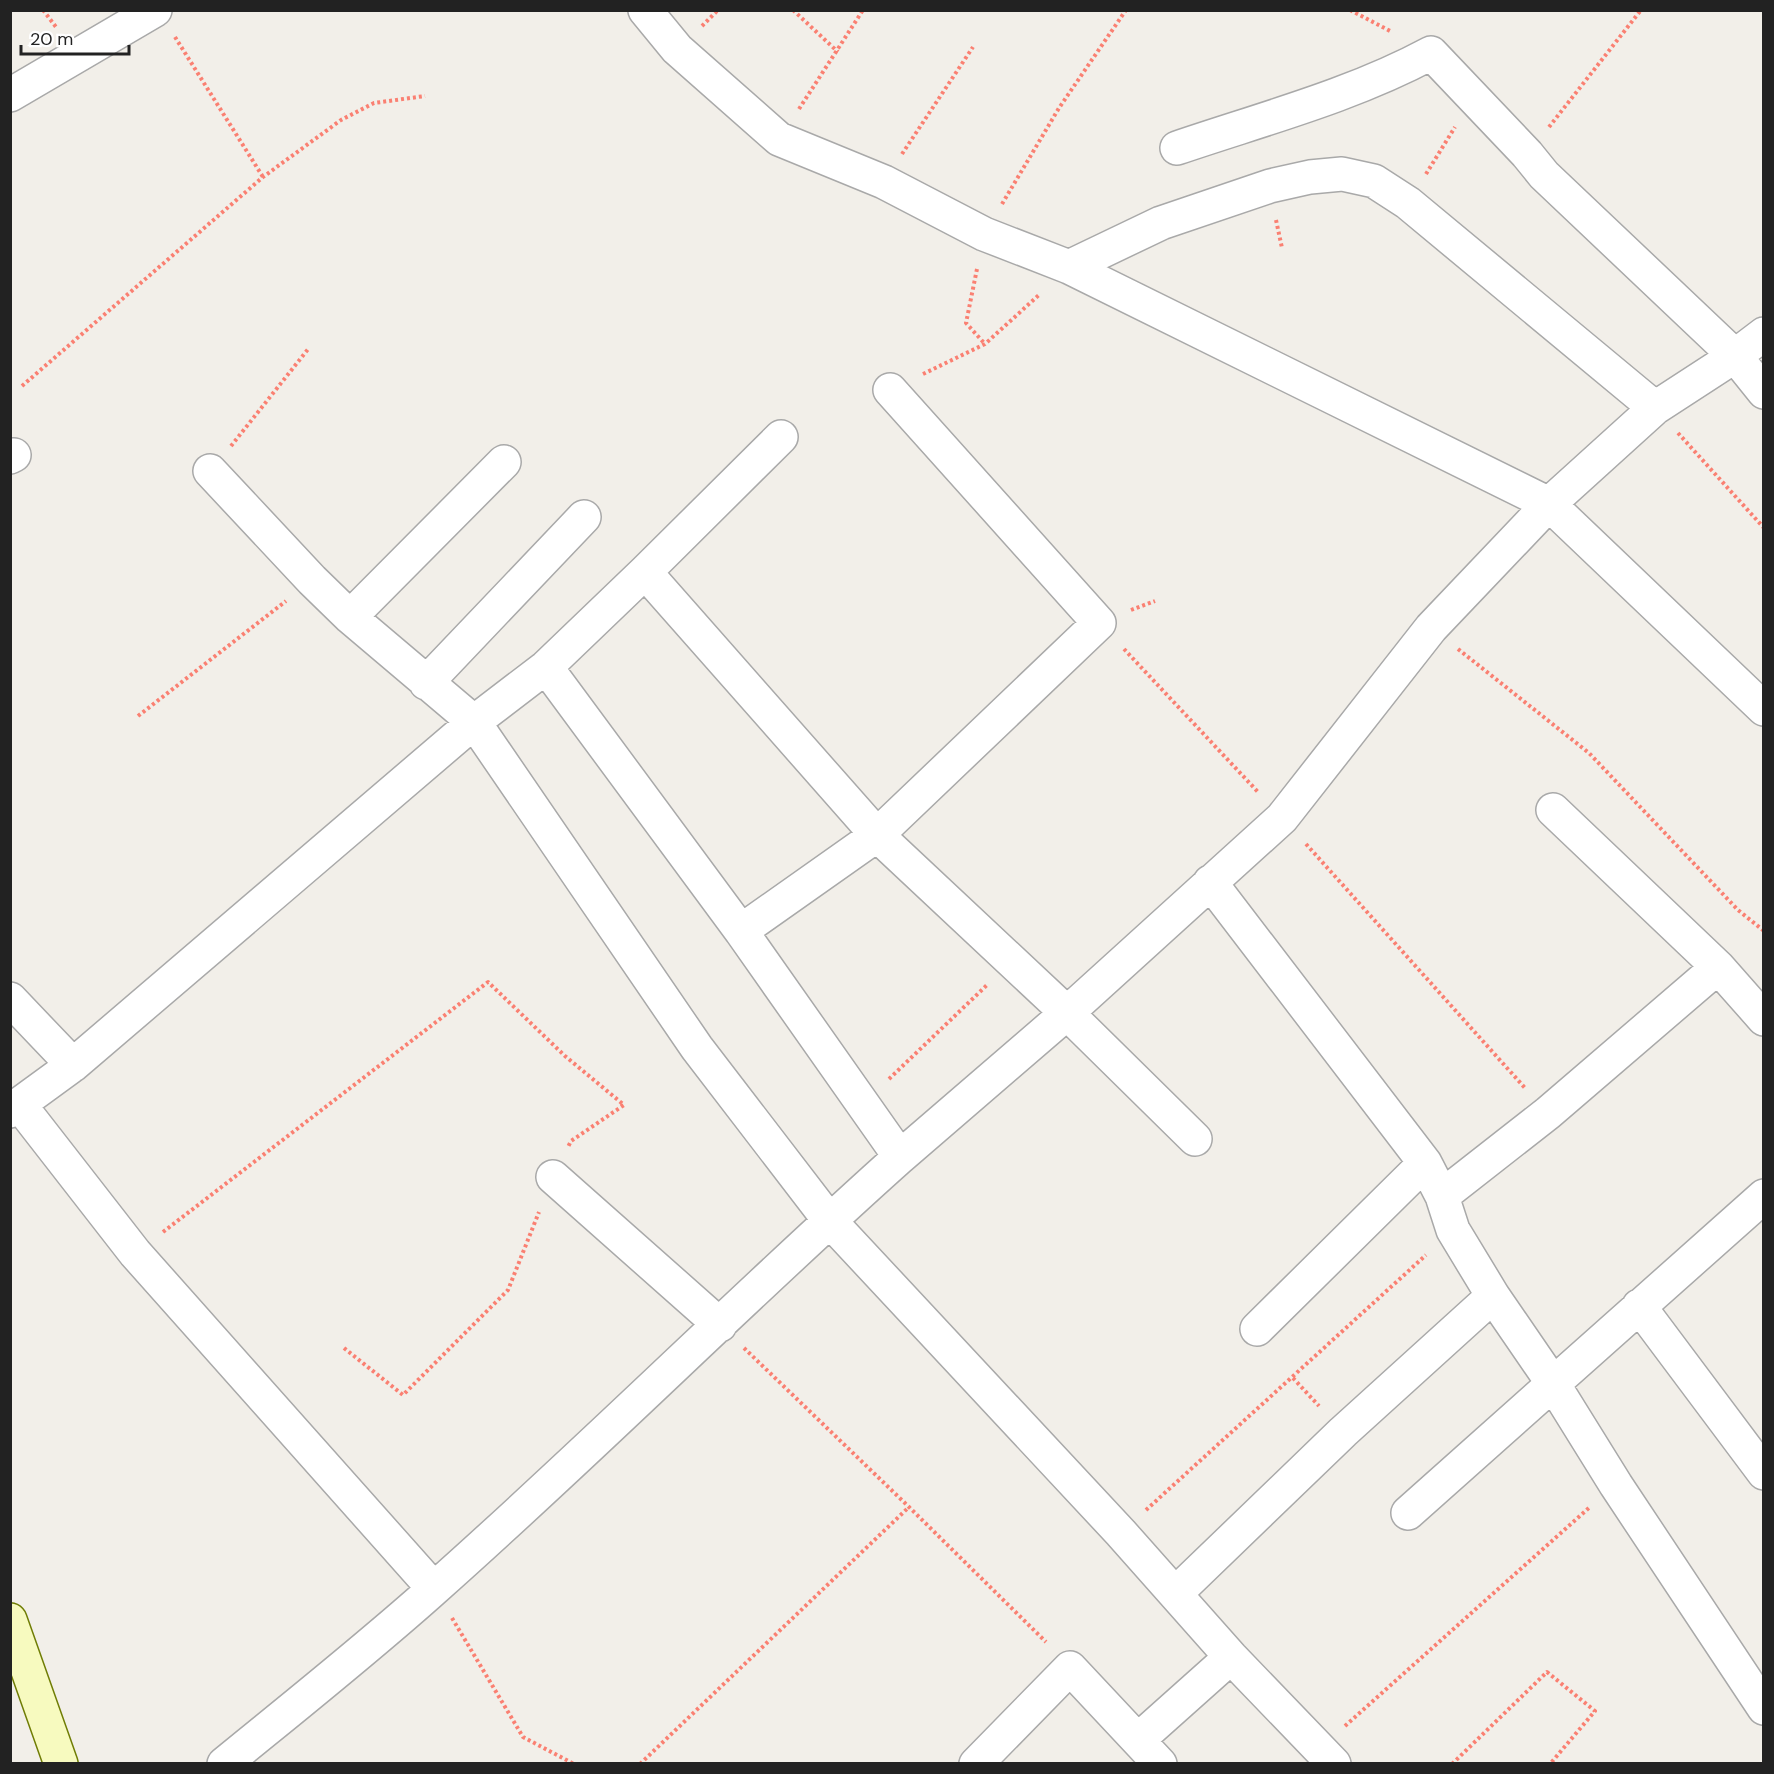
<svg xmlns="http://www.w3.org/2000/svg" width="1774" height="1774" font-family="'DM Sans',sans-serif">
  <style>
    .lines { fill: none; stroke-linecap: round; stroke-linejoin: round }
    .street-casing { stroke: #a9a9a9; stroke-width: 36 }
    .secondary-casing { stroke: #707d05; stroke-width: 36 }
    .path { stroke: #fa8072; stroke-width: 4; stroke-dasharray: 3 3; stroke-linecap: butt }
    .street { stroke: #fff; stroke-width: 33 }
    .secondary { stroke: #f7fabf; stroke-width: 33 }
  </style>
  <rect width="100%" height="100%" fill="#f2efe9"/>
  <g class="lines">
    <g class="street-casing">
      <path id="street" d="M645 10 677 49 779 139 884 182 984 234 1069 267 1549 504 1764 709
        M10 95 155 10
        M1177 148C1262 119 1351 96 1431 53L1527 154 1544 175 1735 356 1764 392
        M1069 267 1161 223 1270 186 1310 177 1342 174 1374 181 1408 203 1655 408
        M10 457 14 455
        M210 471 312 580 350 617 474 722 697 1048 829 1220 1121 1533 1231 1657 1334 1764
        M645 572 877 835 1067 1013 1195 1139
        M350 617 504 462
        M546 667 741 931 900 1157 1067 1013 1282 818 1431 628 1549 504 1655 408 1735 356 1764 334
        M426 683 584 517
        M1553 810 1718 967 1764 1019
        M1210 882 1425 1163 1442 1196 1453 1230 1493 1296 1552 1382 1616 1485 1764 1708
        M741 931 877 835 1099 623 890 390
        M10 999 73 1065
        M19 1104 135 1253 434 1589
        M10 1111 73 1065 474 722 546 667 645 572 781 437
        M553 1177 720 1325
        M1442 1196 1548 1113 1718 967
        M1639 1306 1764 1473
        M1257 1329 1425 1163
        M1408 1513 1764 1196
        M1175 1594 1343 1432 1493 1296
        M1138 1740 1231 1657
        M224 1764C295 1706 367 1649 435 1588 593 1448 742 1298 900 1157
        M976 1764 1070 1668 1160 1764"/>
    </g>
    <g class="secondary-casing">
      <path id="secondary" d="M10 1620 61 1764"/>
    </g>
    <path class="path" d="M43 10 56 27
      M793 10 838 52
      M1350 10 1392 32
      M702 26 718 10
      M175 37 263 177
      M799 109 863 10
      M1549 127 1641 10
      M902 154 973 47
      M1426 174 1455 127
      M1002 204 1059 108 1126 10
      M1276 220 1282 248
      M977 269 966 323 985 344
      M923 374 985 344 1040 294
      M22 386 263 177 341 120 374 103 425 96
      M1678 433 1764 528
      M231 446 309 348
      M1131 610 1155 601
      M1124 649 1258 792
      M1458 649 1589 753 1738 910 1764 931
      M138 716 286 601
      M1306 844 1525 1088
      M889 1079 987 985
      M163 1232 488 982 565 1056 624 1105 571 1141 568 1147
      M344 1348 403 1395 508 1290 539 1212
      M744 1348 909 1507 1046 1642
      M1293 1378 1319 1406
      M1146 1510 1426 1255
      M452 1618 523 1737 574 1764
      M1345 1726 1590 1507
      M640 1764 909 1507
      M1452 1764 1547 1672 1595 1711 1550 1764"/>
    <use href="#street" class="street"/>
    <use href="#secondary" class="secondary"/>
  </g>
  <rect width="1774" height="1774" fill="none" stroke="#222222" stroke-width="24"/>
  <path d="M21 45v9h108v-9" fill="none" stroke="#222222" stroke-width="3"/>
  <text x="30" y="45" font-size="18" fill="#222222" stroke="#ffffff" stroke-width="4.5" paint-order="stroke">20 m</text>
</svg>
